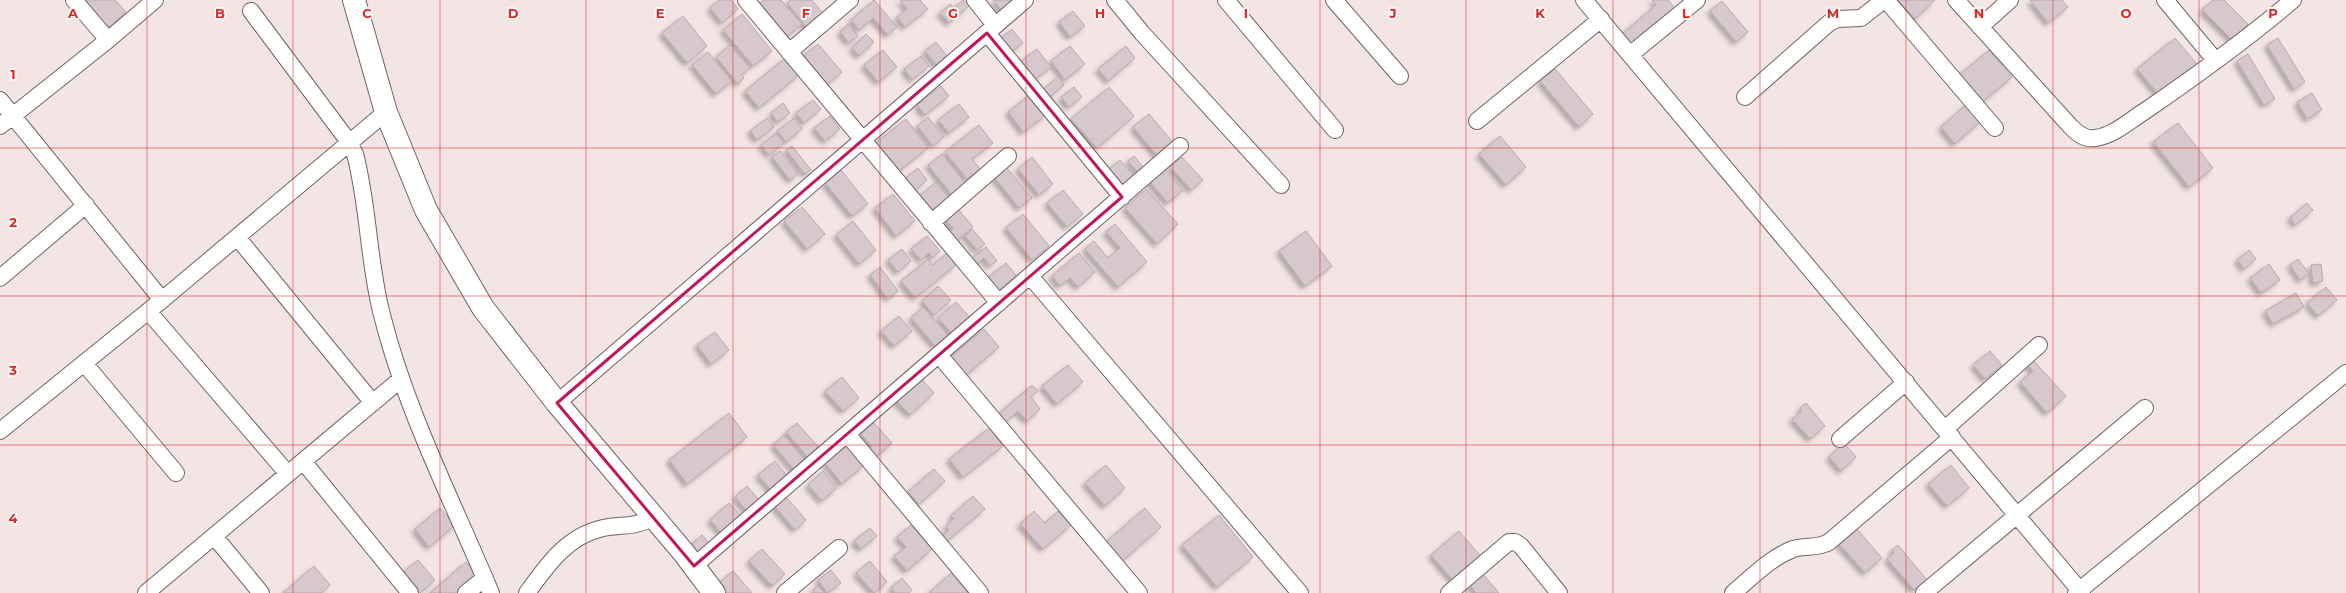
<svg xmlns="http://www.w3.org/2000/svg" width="2346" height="593" font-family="Montserrat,sans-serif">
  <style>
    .building { fill: #d6c8cc; stroke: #b6a8ad; filter: url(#shadow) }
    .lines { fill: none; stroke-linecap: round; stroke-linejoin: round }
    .street-casing { stroke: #706363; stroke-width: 18 }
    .secondary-casing { stroke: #706363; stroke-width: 24 }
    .street { stroke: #fff; stroke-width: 16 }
    .secondary { stroke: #fff; stroke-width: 22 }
    .marked { fill: none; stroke: #c2185b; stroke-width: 3; stroke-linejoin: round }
    .grid { fill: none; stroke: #d62828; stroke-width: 1; stroke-opacity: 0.55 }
    .grid-label { font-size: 13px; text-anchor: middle; font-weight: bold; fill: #d62828; stroke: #fdf4f4; stroke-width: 4; stroke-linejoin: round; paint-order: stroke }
  </style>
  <defs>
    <filter id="shadow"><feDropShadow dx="-3.5" dy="3.5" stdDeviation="2" flood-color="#0004"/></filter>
  </defs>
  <rect width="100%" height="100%" fill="#f4e5e5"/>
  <path class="building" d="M80 0H115L126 12 106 30Z
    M719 0H731L738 9 722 23 710 8Z
    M764 0H781L802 24 783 40 755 7Z
    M790 0H812L825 16 808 29 787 3Z
    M874 0 897 27 888 35 873 18 859 30 851 20Z
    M900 0H920L928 9 905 27 897 17 907 9Z
    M963 0 970 5 949 23 940 13 950 4 954 8Z
    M993 0H1020L1004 13Z
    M1652 0H1668L1679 13 1635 51 1621 35 1656 5Z
    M1898 0H1935L1915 19Z
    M2030 0H2062L2068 7 2048 23Z
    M2213 0H2224L2248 24 2232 40 2202 10Z
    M1722 1 1748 32 1736 42 1710 11Z
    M1073 11 1085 26 1070 37 1059 22Z
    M742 14 772 51 753 66 723 30Z
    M683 16 707 46 687 63 662 33Z
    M848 24 858 36 849 43 840 32Z
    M1012 29 1023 43 1006 56 996 42Z
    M866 34 874 42 859 56 852 48Z
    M2175 38 2201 69 2164 101 2137 69Z
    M2278 38 2305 82 2294 89 2267 45Z
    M936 42 947 56 936 65 925 51Z
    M818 44 842 72 824 87 800 58Z
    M730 45 750 68 741 75 744 78 738 84 716 57Z
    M1070 46 1085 64 1065 80 1051 61Z
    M1126 46 1135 58 1108 81 1098 69Z
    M1037 49 1051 67 1034 80 1020 62Z
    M883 50 897 67 878 82 864 65Z
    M1989 50 2012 77 1981 103 1958 76Z
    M708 52 732 81 716 94 692 65Z
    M2248 54 2275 99 2264 105 2237 61Z
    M921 56 929 66 912 80 904 69Z
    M785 58 799 75 759 108 745 91Z
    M1555 69 1593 114 1579 127 1540 81Z
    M1058 77 1064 85 1047 99 1041 91Z
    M941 86 949 96 925 115 917 105Z
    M1074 87 1082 97 1069 107 1061 97Z
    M1109 87 1134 116 1097 148 1071 119Z
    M2312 93 2322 110 2307 119 2297 102Z
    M1029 95 1045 116 1023 132 1008 112Z
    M813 100 821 109 804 123 796 113Z
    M783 103 790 113 778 122 771 113Z
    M1968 103 1982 120 1955 144 1941 127Z
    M959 104 969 117 949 133 938 120Z
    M1149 114 1175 145 1159 158 1133 127Z
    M830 116 840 129 825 141 814 128Z
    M928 117 944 137 933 146 917 126Z
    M767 118 774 127 757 140 750 131Z
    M794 118 802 129 786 142 777 131Z
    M906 119 928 148 895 174 873 145Z
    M2178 123 2213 168 2189 187 2153 142Z
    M979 125 993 143 972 159 980 169 967 179 945 152Z
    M776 133 784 143 769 155 761 145Z
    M1500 136 1526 167 1506 185 1479 154Z
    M792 146 811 170 805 174 786 150Z
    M780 151 798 174 790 180 772 157Z
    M942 154 966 184 952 195 928 165Z
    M1134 156 1148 173 1143 178 1128 161Z
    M1032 157 1053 184 1039 195 1018 169Z
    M1182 157 1203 180 1191 190 1170 167Z
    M1120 160 1140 183 1128 193 1108 170Z
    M1006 167 1032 198 1019 208 994 177Z
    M918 168 927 180 910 194 901 182Z
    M1164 168 1183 190 1168 203 1149 181Z
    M841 170 868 204 852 216 825 183Z
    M936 182 949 198 929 213 917 198Z
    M1146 189 1178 224 1157 244 1125 208Z
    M1063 190 1083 214 1067 227 1047 203Z
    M893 194 915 221 896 236 875 208Z
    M2307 203 2313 210 2295 225 2290 218Z
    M802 207 825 234 807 249 784 221Z
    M958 209 973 227 955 242 948 233 953 229 946 220Z
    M1023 214 1049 246 1032 260 1006 228Z
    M853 221 876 250 859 264 836 235Z
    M1115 224 1147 262 1118 287 1085 249 1094 241 1108 258 1120 248 1106 232Z
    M972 229 985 244 977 250 965 236Z
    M1306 231 1332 266 1305 286 1279 251Z
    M927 236 940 251 932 258 929 253 921 260 911 249Z
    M986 247 997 261 990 266 984 258 974 267 969 261Z
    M902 249 911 261 898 272 888 260Z
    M2249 250 2256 259 2244 269 2237 260Z
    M947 253 956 265 915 298 901 281 928 259 933 265Z
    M1079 253 1095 272 1078 287 1070 278 1060 286 1052 276Z
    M2298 259 2309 274 2300 280 2290 265Z
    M1006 263 1024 285 998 295 985 280Z
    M2269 264 2280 280 2261 293 2250 278Z
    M2321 264 2323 281 2313 283 2311 265Z
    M880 267 898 291 888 299 870 275Z
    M938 286 951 300 934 315 922 301Z
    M2326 287 2337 300 2318 316 2307 303Z
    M2296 293 2304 307 2273 324 2265 311Z
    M956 302 973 321 955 337 938 318Z
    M923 307 948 335 935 346 911 318Z
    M899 316 912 331 894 346 881 331Z
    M984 329 999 347 966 375 951 357Z
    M715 332 729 350 711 364 697 345Z
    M1990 351 2002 365 1985 379 1973 365Z
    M2033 360 2066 396 2047 413 2020 382 2033 371 2027 365Z
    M1068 365 1083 382 1057 404 1042 386Z
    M918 375 934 393 910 415 893 397Z
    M842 377 859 398 843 411 825 391Z
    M1032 385 1038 391 1031 397 1040 409 1027 421 1018 411 1004 424 996 416Z
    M1806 403 1825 426 1810 439 1792 419 1802 411 1800 408Z
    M729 413 747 437 687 484 669 460Z
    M797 423 821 450 810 460 786 432Z
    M874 423 892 443 872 460 866 452 872 447 861 434Z
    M989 428 1003 446 963 477 949 459Z
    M784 435 807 463 796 472 773 445Z
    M1844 443 1856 457 1841 471 1829 457Z
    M847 445 864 465 842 484 825 463Z
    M775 461 788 477 772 491 758 475Z
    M1106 465 1125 488 1105 506 1085 483Z
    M1951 465 1969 488 1947 506 1928 484Z
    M934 469 945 481 919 504 908 492Z
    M823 471 837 488 822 501 808 485Z
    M747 486 759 500 747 511 735 497Z
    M782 492 806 520 795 530 771 502Z
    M973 496 985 509 947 541 942 536 949 530 946 526 954 519 951 516Z
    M729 503 742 517 723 535 710 520Z
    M440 508 455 525 429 547 415 529Z
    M1145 508 1161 527 1122 561 1106 542Z
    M1034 511 1045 523 1058 511 1071 525 1043 549 1020 524Z
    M1219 515 1253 557 1217 587 1182 545Z
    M911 525 932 549 907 571 894 556 906 547 897 537Z
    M870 528 877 536 861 549 854 541Z
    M1856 528 1882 558 1865 573 1839 544Z
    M1459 531 1483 559 1455 583 1431 555Z
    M702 535 710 544 699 554 691 545Z
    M1898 545 1927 580 1914 590 1887 559 1894 553 1892 550Z
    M762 549 785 574 772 586 749 561Z
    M418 560 435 580 420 593H416L400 575Z
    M870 561 887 582 874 593 856 573Z
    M466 562 483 582 470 593H430Z
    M314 566 330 585 321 593H283Z
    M831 570 841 583 827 593 818 580Z
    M733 571 752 593H725L718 584Z
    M951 573 968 593H929Z
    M1483 574 1499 593H1476L1470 585Z
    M902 578 912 590 909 593H895L891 588Z
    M818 586 825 593H815L813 590Z"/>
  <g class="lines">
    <g class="street-casing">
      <path id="street" d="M74 0 108 40
        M746 0 999 303
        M975 0 995 25
        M1115 0 1142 33 1281 185
        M1226 0 1335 130
        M1334 0 1400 76
        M1584 0 2082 593
        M1886 0 1995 128
        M1956 0 2071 127C2077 133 2085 140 2095 138 2113 136 2129 121 2145 111 2196 76 2246 40 2293 0
        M2165 0 2215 60
        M251 11 349 142 355 154C369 207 368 262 382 315 406 411 453 502 491 593
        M1980 27 2010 0
        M987 33 1122 197
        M789 52 850 0
        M1631 54 1697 0
        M1745 97 1829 23 1837 19 1861 18 1884 0
        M0 100 162 300
        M1477 121 1601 19
        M0 126 108 40 155 0
        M931 223 1008 156
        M237 237 373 403
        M1030 276 1300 593
        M0 278 86 205
        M148 311 288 474
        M939 355 1139 593
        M84 363 176 473
        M557 403 1025 0
        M1945 429 2039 345
        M0 431 162 300 386 112
        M847 434 980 593
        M1840 439 1906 382
        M303 461 410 593
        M214 536 261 593
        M694 566 1180 146
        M146 593 401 379
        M466 593 485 578
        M527 593C547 565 567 536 603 528 623 524 635 528 654 517
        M785 593 839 548
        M1449 593 1509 542H1515L1521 546 1559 593
        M1733 593C1752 577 1770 558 1793 549 1806 545 1817 549 1829 542L1952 437
        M1924 593 2145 408
        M2076 593 2346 373"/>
    </g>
    <g class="secondary-casing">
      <path id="secondary" d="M354 0 386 112 426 210 483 308 557 403 684 553 714 593"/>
    </g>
    <use href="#street" class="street"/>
    <use href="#secondary" class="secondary"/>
  </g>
  <path class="marked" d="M987 33 1122 197 694 566 557 403Z"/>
  <path class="grid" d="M147 0V593M293 0V593M440 0V593M586 0V593M733 0V593M880 0V593M1026 0V593M1173 0V593M1320 0V593M1466 0V593M1613 0V593M1760 0V593M1906 0V593M2053 0V593M2199 0V593M0 148H2346M0 296H2346M0 445H2346"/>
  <g class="grid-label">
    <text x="73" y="18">A</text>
    <text x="220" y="18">B</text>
    <text x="367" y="18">C</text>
    <text x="513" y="18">D</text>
    <text x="660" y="18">E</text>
    <text x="806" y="18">F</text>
    <text x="953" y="18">G</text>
    <text x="1100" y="18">H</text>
    <text x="1246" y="18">I</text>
    <text x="1393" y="18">J</text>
    <text x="1540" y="18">K</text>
    <text x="1686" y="18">L</text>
    <text x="1833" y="18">M</text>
    <text x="1979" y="18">N</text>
    <text x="2126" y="18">O</text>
    <text x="2273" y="18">P</text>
    <text x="13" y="79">1</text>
    <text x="13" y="227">2</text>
    <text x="13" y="375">3</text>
    <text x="13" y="523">4</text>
  </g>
</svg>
